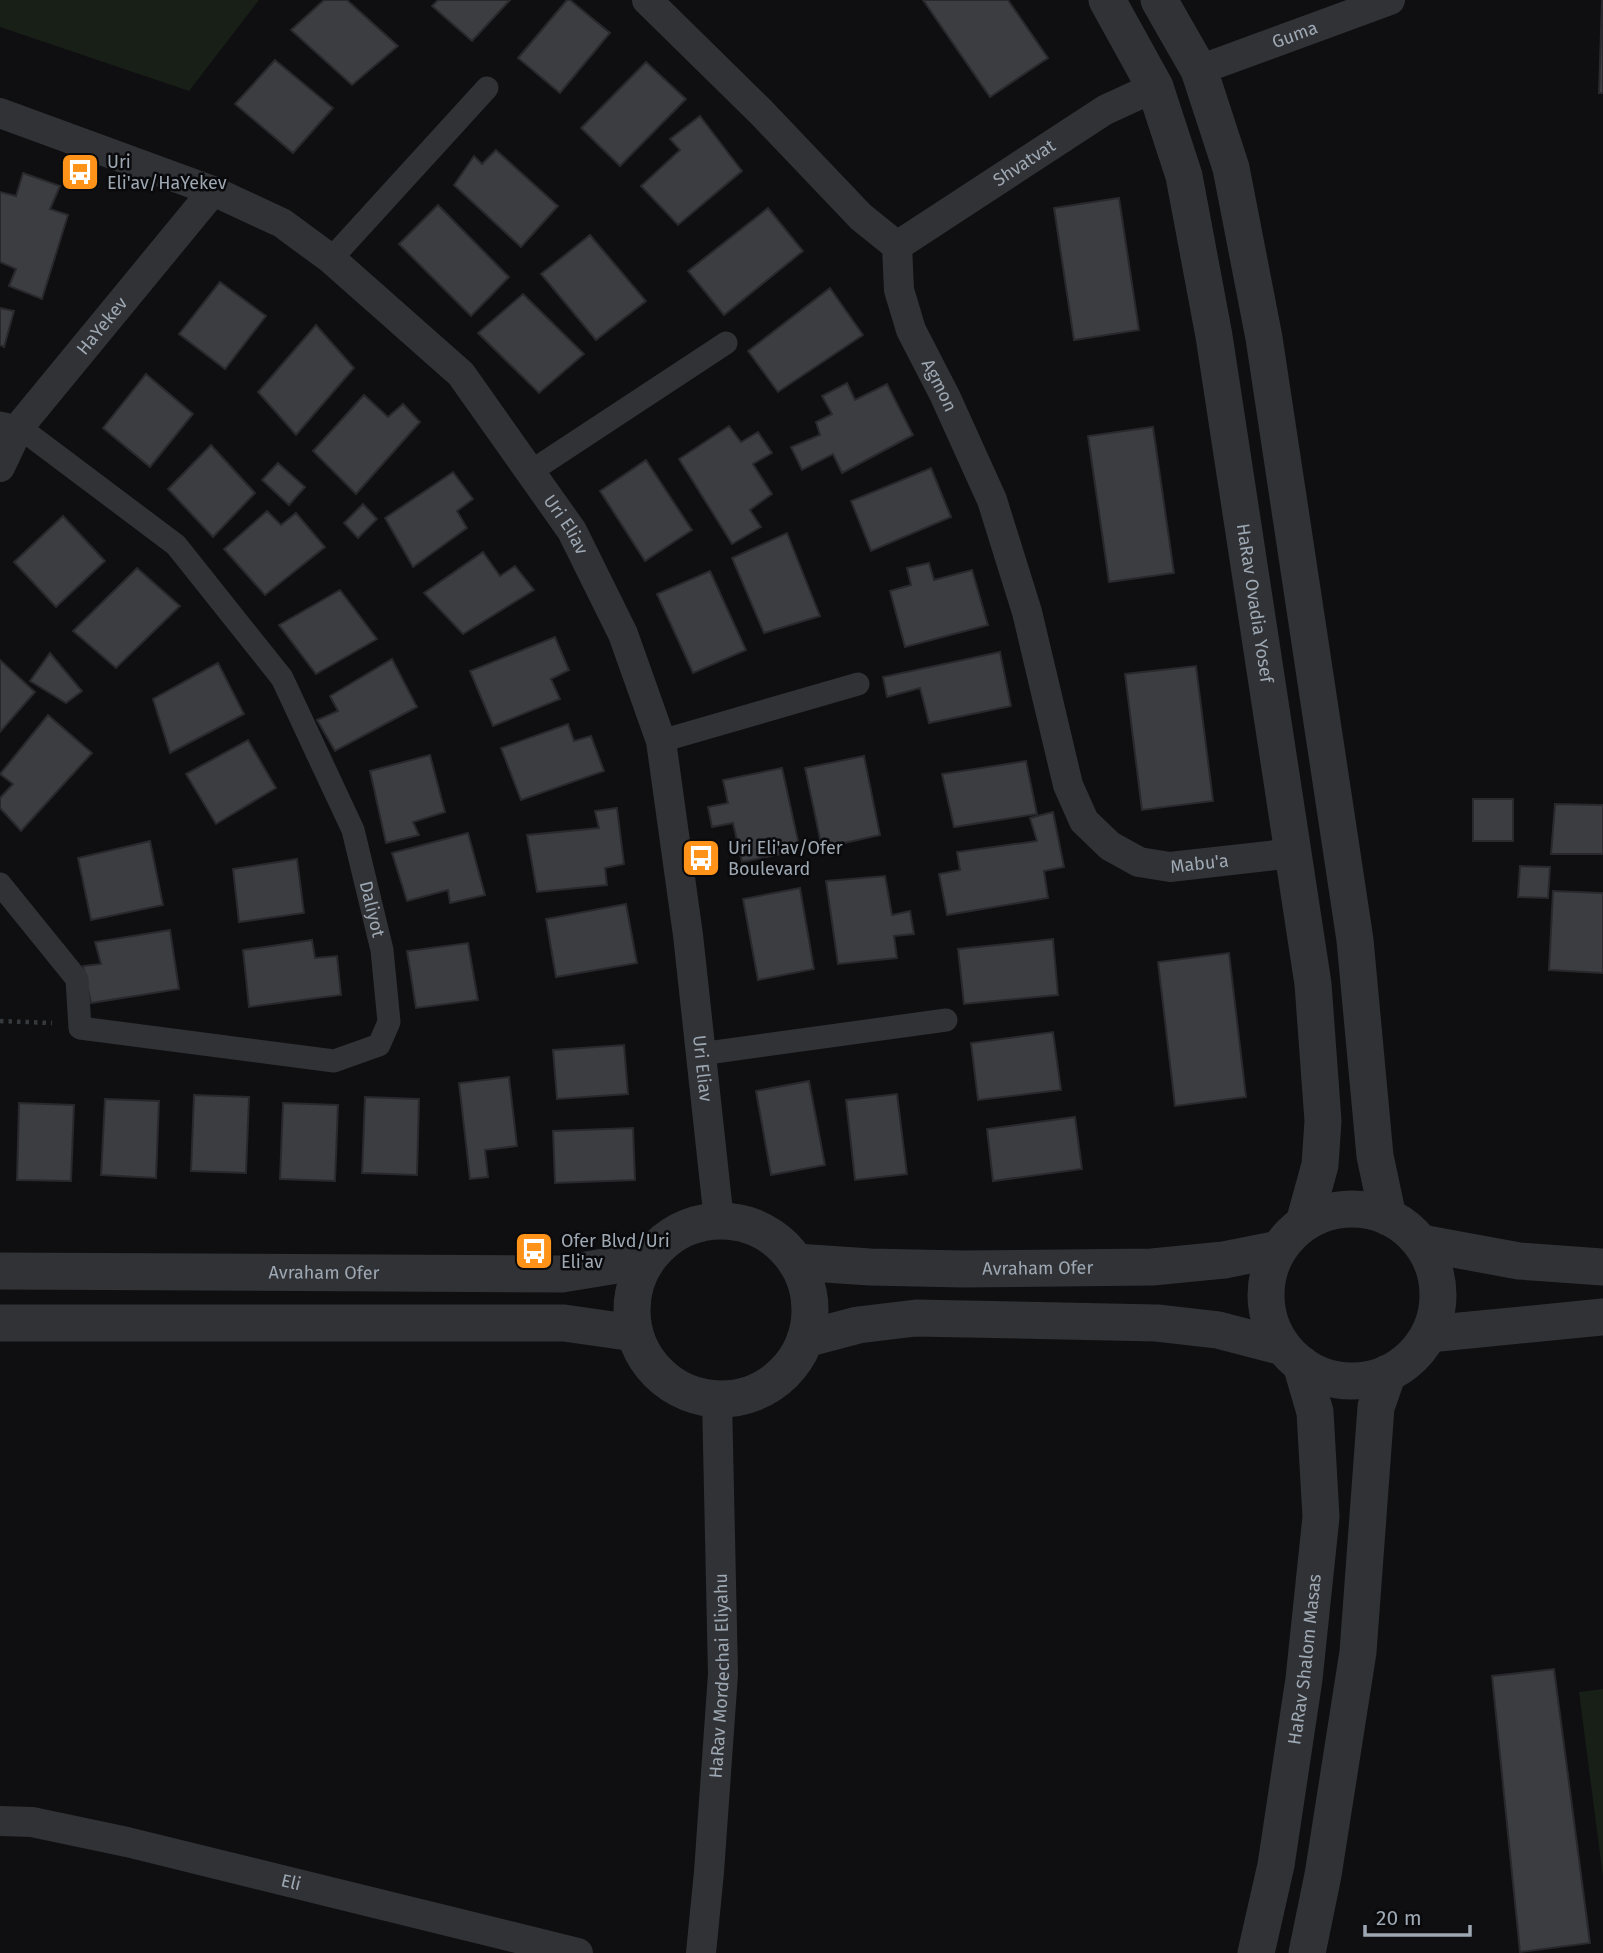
<svg xmlns="http://www.w3.org/2000/svg" width="1603" height="1953" font-family="'Fira Sans',sans-serif">
  <style>
    .green { fill: #171f17 }
    .building { fill: #3b3d41; stroke: #29292d; stroke-width: 2 }
    .lines { fill: none; stroke-linecap: round; stroke-linejoin: round }
    .path { stroke: #36393d; stroke-width: 4.5; stroke-dasharray: 3.5 5; stroke-linecap: butt }
    .pedestrian { stroke: #303236; stroke-width: 23 }
    .minor { stroke: #303236; stroke-width: 30 }
    .tertiary { stroke: #303236; stroke-width: 37 }
    .labels { text-anchor: middle; stroke-width: 5; stroke-linejoin: round; paint-order: stroke }
    .street-label { font-size: 18px; fill: #9ea8b3; stroke: #0a0a0c }
    .poi-label { font-size: 18px; fill: #9ea8b3; stroke: #0a0a0c; text-anchor: start }
  </style>
  <rect width="100%" height="100%" fill="#0f0f11"/>
  <path class="green" d="M0 0H259L189 91 0 27Z
    M1603 1689V1877L1579 1692Z"/>
  <path class="building" d="M324 0H347L398 46 352 85 291 30Z
    M438 0H510L472 41 432 6Z
    M567 0H570L610 33 560 93 518 58Z
    M923 0H1008L1048 58 990 97Z
    M1602 0H1603V93H1599Z
    M275 60 333 108 293 153 235 104Z
    M646 62 686 99 620 166 581 128Z
    M700 116 742 171 678 225 641 186 680 150 670 139Z
    M496 150 558 206 521 247 454 185 474 156 482 164Z
    M23 173 60 186 50 209 68 215 42 299 9 286 16 269 0 262V192L16 196Z
    M1119 198 1139 330 1074 340 1054 208Z
    M438 205 509 277 471 316 399 244Z
    M768 208 803 251 724 315 688 271Z
    M590 235 646 301 596 340 541 274Z
    M220 282 266 316 225 369 179 334Z
    M830 288 863 335 778 392 748 351Z
    M523 294 584 354 539 393 478 333Z
    M0 308 14 311 4 347 0 345Z
    M316 325 354 368 296 435 258 392Z
    M146 374 193 414 150 467 103 428Z
    M847 383 855 400 887 384 913 435 842 473 833 454 802 470 791 447 820 435 816 422 832 414 822 396Z
    M364 395 388 417 403 404 420 422 356 494 313 451Z
    M729 426 741 442 758 432 772 453 753 464 772 494 750 510 761 527 732 544 679 459Z
    M1153 427 1174 573 1109 582 1088 436Z
    M211 445 255 493 213 537 168 489Z
    M646 460 692 530 645 561 600 491Z
    M278 463 305 487 289 505 262 480Z
    M931 468 951 517 871 551 851 501Z
    M453 472 473 499 457 511 467 528 413 567 385 518Z
    M363 504 377 519 358 538 344 523Z
    M267 511 281 525 296 513 325 547 265 595 224 549Z
    M63 516 105 561 56 607 14 562Z
    M787 533 820 616 764 633 732 558Z
    M483 552 500 576 515 566 534 590 463 634 424 593Z
    M929 563 934 580 972 570 988 625 905 647 890 591 911 585 907 568Z
    M137 568 180 606 116 668 73 631Z
    M710 571 746 650 693 673 657 594Z
    M340 590 377 639 316 674 279 625Z
    M555 637 569 670 551 679 560 699 493 726 470 671Z
    M1000 652 1011 706 929 723 920 688 887 697 883 677Z
    M50 653 82 691 66 703 30 681Z
    M392 659 417 707 335 751 317 720 338 711 330 696Z
    M0 660 35 692 0 732Z
    M218 663 244 714 170 753 153 699Z
    M1196 666 1213 801 1142 810 1125 674Z
    M48 715 92 753 21 831 0 808V798L13 784 0 774Z
    M568 724 574 741 591 736 604 771 521 800 501 748Z
    M248 740 276 788 216 824 186 774Z
    M430 755 445 812 413 822 419 835 386 843 370 771Z
    M864 756 880 835 822 848 805 768Z
    M1026 761 1037 814 954 827 942 774Z
    M782 768 800 850 742 862 733 823 712 827 708 807 728 803 723 780Z
    M1473 799H1513V841H1473Z
    M1555 804 1603 805V854H1551Z
    M617 808 624 864 605 868 607 885 537 892 527 835 599 828 595 811Z
    M1053 812 1064 867 1044 871 1048 898 947 915 939 874 960 870 957 852 1037 841 1030 818Z
    M468 833 485 895 450 903 448 890 407 901 392 853Z
    M150 841 163 905 91 920 78 858Z
    M297 859 304 913 239 922 233 869Z
    M1520 866 1550 867 1548 898 1518 897Z
    M885 876 892 915 910 911 914 934 894 936 897 958 838 964 826 881Z
    M800 888 814 969 758 980 743 899Z
    M1553 891 1603 893V973L1549 970Z
    M626 904 637 963 556 977 546 919Z
    M170 930 179 989 91 1003 83 966 101 964 95 942Z
    M1053 939 1058 995 964 1004 958 949Z
    M312 940 315 958 337 956 341 995 249 1007 243 950Z
    M468 943 478 1000 416 1008 407 951Z
    M1229 953 1246 1097 1175 1106 1158 962Z
    M1053 1032 1061 1090 978 1100 971 1043Z
    M624 1045 628 1094 557 1099 553 1050Z
    M509 1077 517 1146 485 1150 488 1177 470 1179 459 1083Z
    M809 1081 825 1165 771 1175 756 1091Z
    M897 1094 907 1174 855 1180 846 1100Z
    M194 1095 249 1097 246 1173 191 1171Z
    M365 1097 419 1099 417 1175 362 1173Z
    M105 1099 159 1101 156 1178 101 1175Z
    M19 1103 74 1105 71 1181 17 1180Z
    M283 1103 338 1105 335 1181 280 1179Z
    M1075 1117 1082 1169 993 1181 987 1129Z
    M633 1128 635 1180 555 1183 553 1131Z
    M1554 1669 1590 1943 1520 1952 1492 1676Z"/>
  <g class="lines">
    <path class="path" d="M0 1021 52 1023"/>
    <g class="pedestrian">
      <path d="M331 259 487 88"/>
      <path id="s1" d="M0 423 19 427 176 545 282 678 353 830 382 950 389 1022 379 1045 334 1061 80 1028 77 979 0 884"/>
      <path d="M530 472 726 343"/>
      <path d="M661 741 858 684"/>
      <path d="M700 1054 946 1020"/>
    </g>
    <g class="minor">
      <path id="s2" d="M647 0 761 112 861 217 897 246 899 290 911 330 945 396 992 500 1027 612 1068 785 1084 821 1110 846 1139 862 1170 867 1294 853"/>
      <path id="s3" d="M1199 70 1390 0"/>
      <path id="s4" d="M0 113 213 191 282 223 331 259 461 374 572 531 623 634 661 741 688 935 719 1221"/>
      <path id="s5" d="M897 246 1105 110 1155 87"/>
      <path id="s6" d="M0 467 19 427 213 191"/>
      <path id="s7" d="M0 1821 32 1822 127 1842 578 1953"/>
      <path id="s8" d="M701 1953 709 1872 723 1674 717 1399"/>
    </g>
    <g class="tertiary">
      <path id="s9" d="M1107 0 1155 87 1184 176 1214 336 1313 984 1323 1121 1320 1165 1304 1223"/>
      <path d="M1159 0 1199 70 1231 168 1264 338 1355 940 1375 1156 1388 1217"/>
      <circle cx="1352" cy="1295" r="86"/>
      <circle cx="721" cy="1310" r="89"/>
      <path d="M1421 1243 1519 1261 1603 1267"/>
      <path id="s10" d="M796 1262 870 1267 963 1269 1152 1267 1224 1260 1279 1249"/>
      <path id="s11" d="M0 1271 562 1274 647 1260"/>
      <path d="M0 1323H564L634 1333"/>
      <path d="M1429 1334 1603 1317"/>
      <path d="M805 1339 858 1325 916 1318 1157 1323 1218 1330 1283 1347"/>
      <path id="s12" d="M1256 1953 1276 1865 1304 1679 1321 1517 1315 1412 1301 1364"/>
      <path d="M1307 1953 1323 1875 1358 1652 1376 1407 1388 1373"/>
    </g>
  </g>
  <defs>
    <g id="bus-square" transform="scale(2.0125)"><rect x="-9" y="-9" width="18" height="18" rx="4" fill="#ff9319" stroke="#0a0a0c"/><path d="M-5-6H5V4H4V6H2V4H-2V6H-4V4H-5ZM-3.5-4V0h7V-4ZM-3.5 1.2v1.5H-2V1.2ZM2 1.2v1.5H3.5V1.2Z" fill="#fff"/></g>
  </defs>
  <g fill-rule="evenodd">
    <use href="#bus-square" x="80" y="172"/>
    <use href="#bus-square" x="701" y="858"/>
    <use href="#bus-square" x="534" y="1251"/>
  </g>
  <g class="labels">
    <g class="street-label">
      <text dy="6" stroke="none"><textPath href="#s3" startOffset="102">Guma</textPath></text>
      <text dy="6" stroke="none"><textPath href="#s5" startOffset="152">Shvatvat</textPath></text>
      <text dy="6" stroke="none"><textPath href="#s6" startOffset="175">HaYekev</textPath></text>
      <text dy="6" stroke="none"><textPath href="#s2" startOffset="499">Agmon</textPath></text>
      <text dy="6" stroke="none"><textPath href="#s4" startOffset="721">Uri Eliav</textPath></text>
      <text dy="6" stroke="none"><textPath href="#s9" startOffset="626">HaRav Ovadia Yosef</textPath></text>
      <text dy="6" stroke="none"><textPath href="#s2" startOffset="1090">Mabu'a</textPath></text>
      <text dy="6" stroke="none"><textPath href="#s1" startOffset="635">Daliyot</textPath></text>
      <text dy="6" stroke="none"><textPath href="#s4" startOffset="1288">Uri Eliav</textPath></text>
      <text dy="6" stroke="none"><textPath href="#s10" startOffset="242">Avraham Ofer</textPath></text>
      <text dy="6" stroke="none"><textPath href="#s11" startOffset="324">Avraham Ofer</textPath></text>
      <text dy="6" stroke="none"><textPath href="#s12" startOffset="298">HaRav Shalom Masas</textPath></text>
      <text dy="6" stroke="none"><textPath href="#s8" startOffset="278">HaRav Mordechai Eliyahu</textPath></text>
      <text dy="6" stroke="none"><textPath href="#s7" startOffset="298">Eli</textPath></text>
    </g>
    <g class="poi-label">
      <text x="107" y="168">Uri<tspan x="107" dy="21">Eli'av/HaYekev</tspan></text>
      <text x="728" y="854">Uri Eli'av/Ofer<tspan x="728" dy="21">Boulevard</tspan></text>
      <text x="561" y="1247">Ofer Blvd/Uri<tspan x="561" dy="21">Eli'av</tspan></text>
    </g>
  </g>
  <path d="M1365 1925v10h105v-10" fill="none" stroke="#9ea8b3" stroke-width="3.5"/>
  <text x="1376" y="1925" font-size="21" fill="#9ea8b3" stroke="#0a0a0c" stroke-width="5" paint-order="stroke">20 m</text>
</svg>
